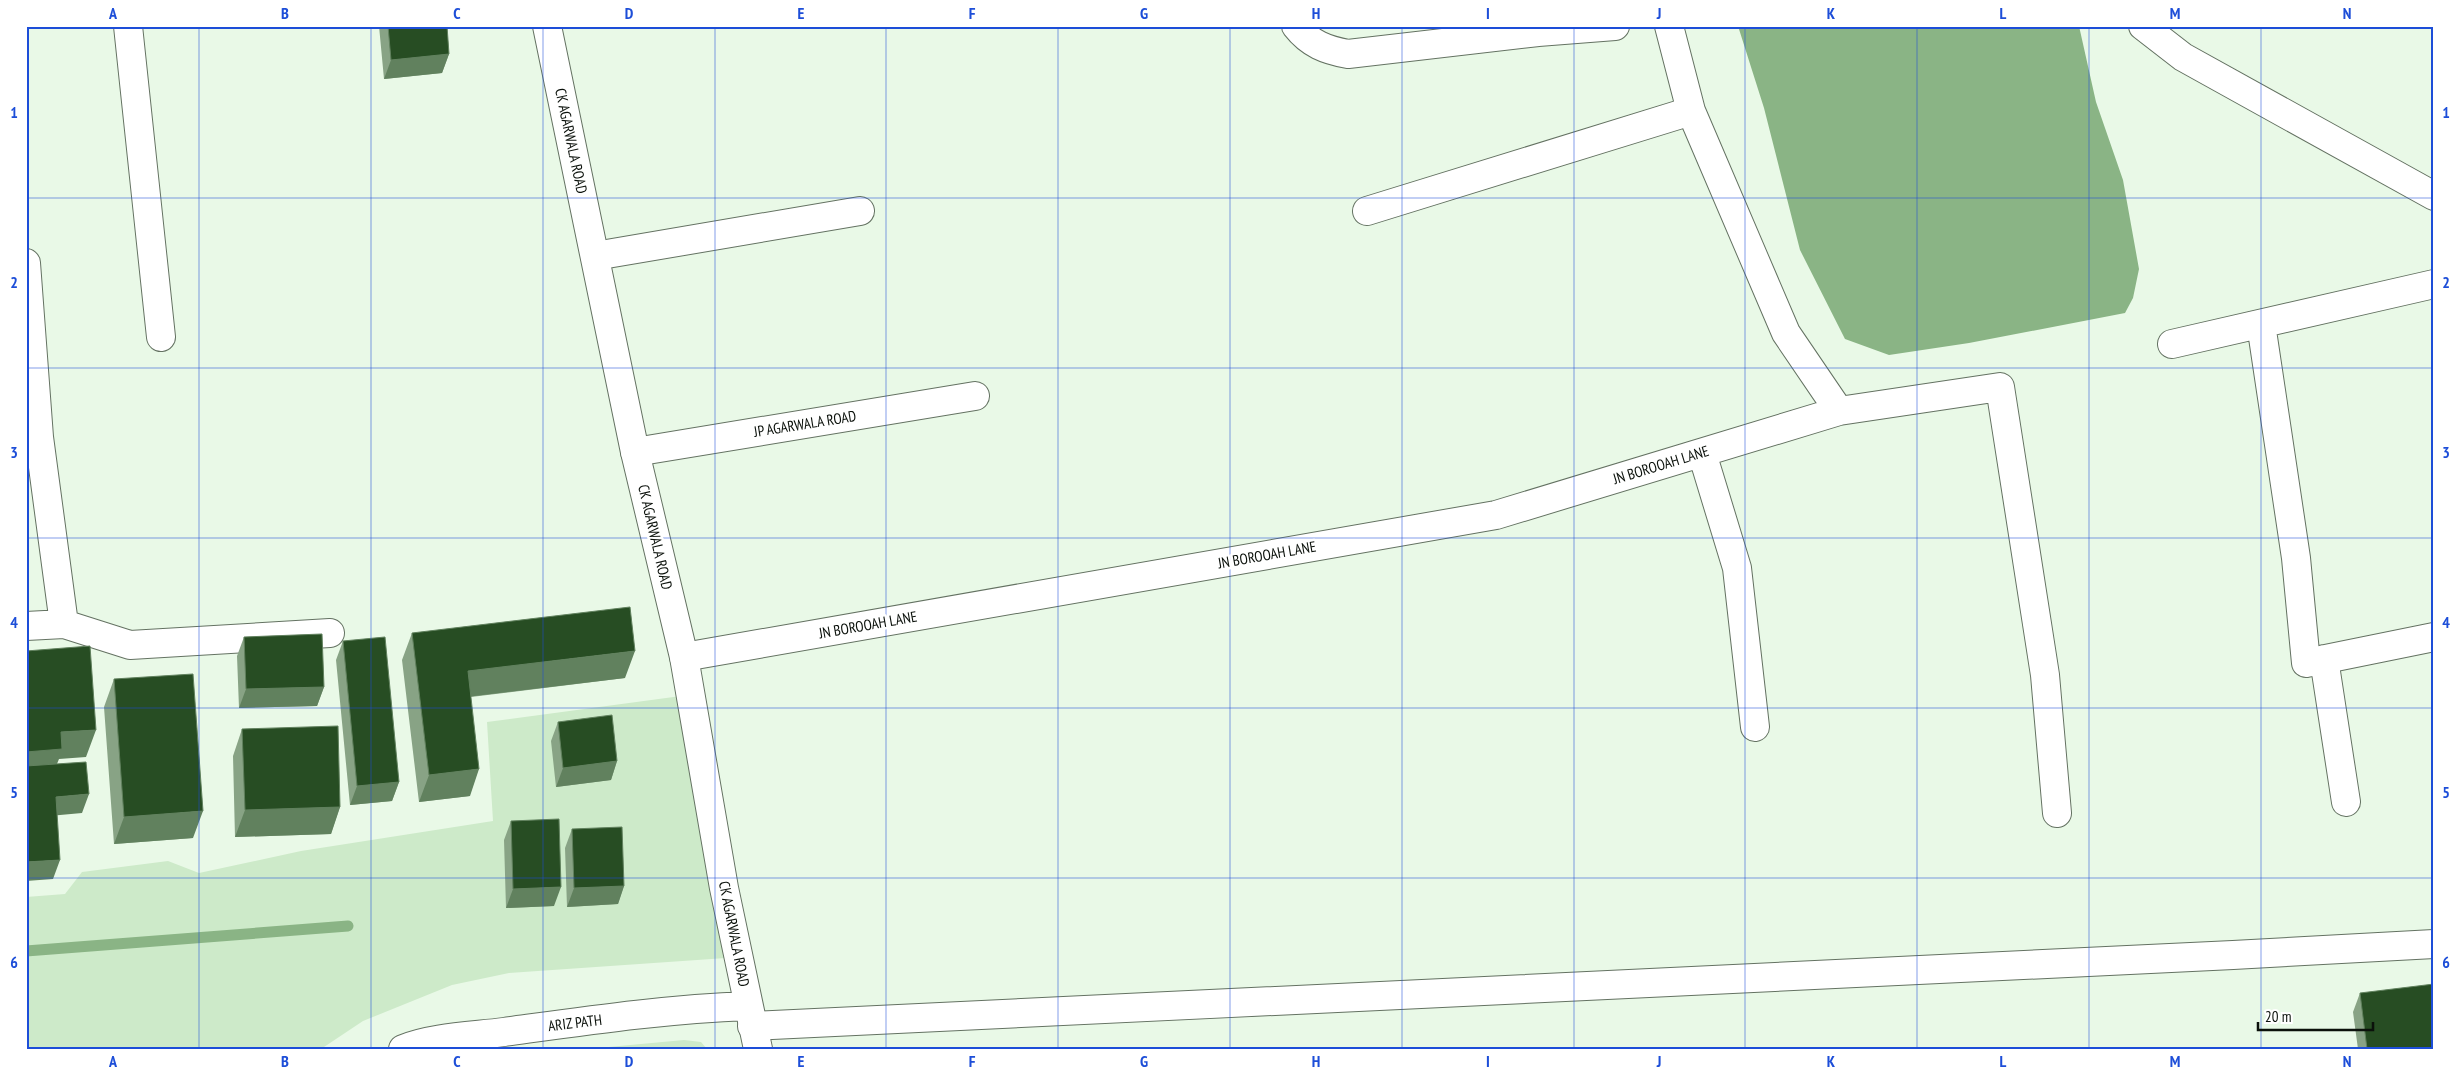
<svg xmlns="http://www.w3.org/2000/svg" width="2460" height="1075" font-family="'PT Sans Narrow',sans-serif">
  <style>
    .green { fill: #cdeac9 }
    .water { fill: #8ab485 }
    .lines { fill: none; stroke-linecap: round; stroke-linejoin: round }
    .stream { stroke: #8ab485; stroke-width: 11 }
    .minor-casing { stroke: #647262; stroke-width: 30 }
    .tertiary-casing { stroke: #647262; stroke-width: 30 }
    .minor { stroke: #fff; stroke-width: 28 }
    .tertiary { stroke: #fff; stroke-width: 28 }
    .wall { fill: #88a385 }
    .shaded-wall { fill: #61815e }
    .building { fill: #274d23; stroke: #61815e }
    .grid { fill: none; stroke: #1d4ed8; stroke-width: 1; stroke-opacity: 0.55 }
    .labels { text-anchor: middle; stroke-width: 5; stroke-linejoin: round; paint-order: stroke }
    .street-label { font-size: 15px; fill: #0b110b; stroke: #fff }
    .neatline { fill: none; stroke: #1d4ed8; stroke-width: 2 }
    .grid-label { font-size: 16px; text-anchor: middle; font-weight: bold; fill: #1d4ed8 }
  </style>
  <rect width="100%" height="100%" fill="#e9f9e7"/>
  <path class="green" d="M681 696 726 958 509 973 452 985 363 1021 321 1049H26V897L65 894 82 872 168 861 199 873 301 851 493 821 487 722Z
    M684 1040 701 1042 707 1049H587Z"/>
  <path class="water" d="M1738 26H2079L2096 102 2123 180 2139 269 2133 298 2125 313 1969 343 1889 355 1845 339 1800 250 1764 108Z"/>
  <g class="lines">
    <path class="stream" d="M26 951 348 926"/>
    <g class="minor-casing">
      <path id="minor" d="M128 26 161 337
        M1296 26C1310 44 1326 50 1348 54L1538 32 1615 26
        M1669 26 1691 111 1786 333 1839 411
        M2143 26 2183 57 2434 196
        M1367 211 1691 111
        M595 256 860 211
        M26 263 39 437 64 624 130 645 330 633
        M2261 324 2296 558 2306 663 2434 637
        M2172 344 2434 284
        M635 452 975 396
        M1702 453 1737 568 1755 727
        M26 626 64 624
        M684 657 1496 515 1839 411 2000 387 2045 675 2057 813
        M2324 659 2346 802
        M752 1026 2233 955 2434 944"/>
    </g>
    <g class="tertiary-casing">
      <path id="tertiary" d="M547 26 635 452 684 657 724 888 758 1049
        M403 1049C431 1037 474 1036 504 1032 585 1021 666 1009 748 1006"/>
    </g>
    <use href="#minor" class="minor"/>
    <use href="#tertiary" class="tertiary"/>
  </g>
  <path class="wall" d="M379 26H447L449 54 442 73 384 79Z
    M412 633 625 678 471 697 470 796 419 802 402 660Z
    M244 637 324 687 317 706 239 708 237 656Z
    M343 641 399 782 392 801 350 805 336 660Z
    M114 679 193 838 114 844 104 707Z
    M558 722 617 761 611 780 556 787 551 741Z
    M242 729 340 807 331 834 235 837 233 756Z
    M511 821 554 906 506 908 504 840Z
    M572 829 624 886 618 904 567 907 565 848Z
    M2360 993 2434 1049H2358L2353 1012Z"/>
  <path class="shaded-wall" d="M449 54 442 73 384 79 391 60Z
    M635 651 625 678 458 698 468 671Z
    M324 687 317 706 239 708 246 689Z
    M96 730 86 757 59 759 52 776 26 779V752L61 732Z
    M617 761 611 780 556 787 563 768Z
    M479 769 470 796 419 802 429 775Z
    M399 782 392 801 350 805 357 786Z
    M89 794 82 813 49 816 56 797Z
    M340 807 331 834 235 837 245 810Z
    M203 811 193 838 114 844 124 817Z
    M60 860 53 879 26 881V862Z
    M624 886 618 904 567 907 574 888Z
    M561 887 554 906 506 908 513 889Z"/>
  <path class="building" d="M388 26H447L449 54 391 60Z
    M630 607 635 651 468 671 479 769 429 775 412 633Z
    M322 634 324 687 246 689 244 637Z
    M385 637 399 782 357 786 343 641Z
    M90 646 96 730 61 732 62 749 26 752V651Z
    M193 674 203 811 124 817 114 679Z
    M612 715 617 761 563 768 558 722Z
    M338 726 340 807 245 810 242 729Z
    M86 762 89 794 56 797 60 860 26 862V766Z
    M559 819 561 887 513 889 511 821Z
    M622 827 624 886 574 888 572 829Z
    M2434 984V1049H2367L2360 993Z"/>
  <path class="grid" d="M199 26V1049M371 26V1049M543 26V1049M715 26V1049M886 26V1049M1058 26V1049M1230 26V1049M1402 26V1049M1574 26V1049M1745 26V1049M1917 26V1049M2089 26V1049M2261 26V1049M26 198H2434M26 368H2434M26 538H2434M26 708H2434M26 878H2434"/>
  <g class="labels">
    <g class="street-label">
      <text transform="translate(571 141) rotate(78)" y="5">CK AGARWALA ROAD</text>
      <text transform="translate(805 424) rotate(-9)" y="5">JP AGARWALA ROAD</text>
      <text transform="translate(1661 465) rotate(-17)" y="5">JN BOROOAH LANE</text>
      <text transform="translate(655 537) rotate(77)" y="5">CK AGARWALA ROAD</text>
      <text transform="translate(1267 555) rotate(-10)" y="5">JN BOROOAH LANE</text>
      <text transform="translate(868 625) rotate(-10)" y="5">JN BOROOAH LANE</text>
      <text transform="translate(734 934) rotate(79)" y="5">CK AGARWALA ROAD</text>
      <text transform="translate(575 1023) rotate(-7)" y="5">ARIZ PATH</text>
    </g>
  </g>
  <rect width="2460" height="1075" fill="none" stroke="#ffffff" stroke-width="55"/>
  <path d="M2258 1022v8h115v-8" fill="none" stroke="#0b110b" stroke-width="2.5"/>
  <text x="2265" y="1022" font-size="15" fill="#0b110b" stroke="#ffffff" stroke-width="4" paint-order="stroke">20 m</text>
  <rect x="28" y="28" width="2404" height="1020" class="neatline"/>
  <g class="grid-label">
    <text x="113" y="19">A</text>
    <text x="285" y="19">B</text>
    <text x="457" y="19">C</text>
    <text x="629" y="19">D</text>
    <text x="801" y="19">E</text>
    <text x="972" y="19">F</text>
    <text x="1144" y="19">G</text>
    <text x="1316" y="19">H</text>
    <text x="1488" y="19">I</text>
    <text x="1659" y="19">J</text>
    <text x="1831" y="19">K</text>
    <text x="2003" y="19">L</text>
    <text x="2175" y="19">M</text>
    <text x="2347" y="19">N</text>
    <text x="14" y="118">1</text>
    <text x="2446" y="118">1</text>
    <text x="14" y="288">2</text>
    <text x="2446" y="288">2</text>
    <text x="14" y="458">3</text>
    <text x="2446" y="458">3</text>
    <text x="14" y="628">4</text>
    <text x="2446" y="628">4</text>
    <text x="14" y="798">5</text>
    <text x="2446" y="798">5</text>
    <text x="14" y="968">6</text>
    <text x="2446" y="968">6</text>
    <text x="113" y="1067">A</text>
    <text x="285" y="1067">B</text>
    <text x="457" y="1067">C</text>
    <text x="629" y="1067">D</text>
    <text x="801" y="1067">E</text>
    <text x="972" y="1067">F</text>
    <text x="1144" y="1067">G</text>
    <text x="1316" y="1067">H</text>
    <text x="1488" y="1067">I</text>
    <text x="1659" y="1067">J</text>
    <text x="1831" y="1067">K</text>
    <text x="2003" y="1067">L</text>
    <text x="2175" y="1067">M</text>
    <text x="2347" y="1067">N</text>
  </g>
</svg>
